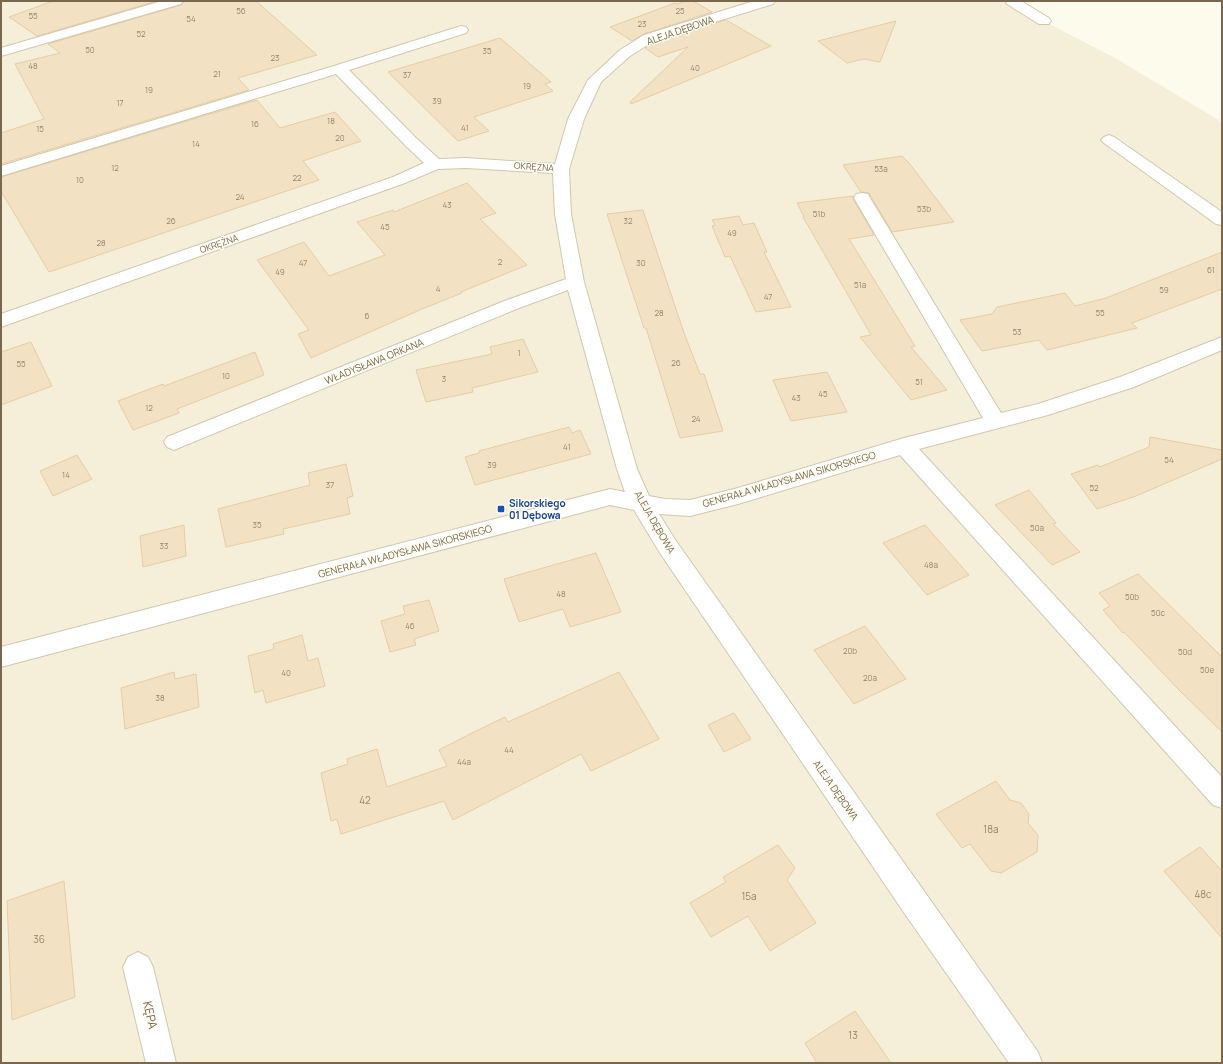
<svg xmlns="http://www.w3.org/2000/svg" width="1223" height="1064" font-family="Manrope,sans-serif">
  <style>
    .residential { fill: #f5efda }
    .building { fill: #f2e2c3; stroke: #e5cda3 }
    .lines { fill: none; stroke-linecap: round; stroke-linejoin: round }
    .minor-casing { stroke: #d0c7b0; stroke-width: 2 }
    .minor { fill: #fff; fill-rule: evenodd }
    .transit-dot { fill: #1a4fb4; stroke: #fffdf3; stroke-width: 1.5 }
    .labels { text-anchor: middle; stroke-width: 3; stroke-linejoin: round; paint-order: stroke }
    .number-label { font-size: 8px; fill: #97866a }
    .far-street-label { font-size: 9px; fill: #79684d; stroke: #fffdf3 }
    .street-label { font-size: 10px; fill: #79684d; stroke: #fffdf3 }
    .transit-label { font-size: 10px; font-weight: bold; fill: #164399; stroke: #fffdf3; text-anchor: start }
    .near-number-label { font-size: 10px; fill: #97866a }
    .near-street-label { font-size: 12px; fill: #79684d; stroke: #fffdf3 }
  </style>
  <rect width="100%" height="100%" fill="#fdfbec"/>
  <path class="residential" d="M1 1H1005L1115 58 1222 122V1063H1Z"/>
  <path class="building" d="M53 1H157L37 36 9 17Z
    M184 1H256L317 55 238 78 249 90 1 164V133L44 119 15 64 60 53 48 44 181 5Z
    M685 1H693L712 12 644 34 632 41 610 27 675 3 678 4Z
    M726 20 771 46 631 104 630 102 688 47 658 57 645 48 655 42Z
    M896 21 880 62 864 59 847 63 818 41Z
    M500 38 551 82 545 84 553 91 474 117 489 131 458 141 388 72Z
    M257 100 280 128 335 112 361 141 303 161 319 180 49 272 1 191V177Z
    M902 156 909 163 954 222 892 232 869 193 861 192 843 165Z
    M467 183 496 213 480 219 527 265 461 292 462 293 422 309 311 358 298 334 309 330 257 260 304 242 329 276 385 255 357 222 393 210 394 212Z
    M853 196V199L874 235 849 239 915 346 911 347 947 390 911 400 860 337 871 335 803 217H804L797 203Z
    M643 210 684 333 700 374H704L723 431 680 438 646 328H644L607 214Z
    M739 216 743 225 754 223 767 252H764L791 307 756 312 730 256 725 257 712 226 715 225 712 220Z
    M1222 252V289L1132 323 1137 328 1047 350 1039 340 982 351 960 320 992 314 997 307 1065 293 1075 306 1106 298Z
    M523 339 538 372 472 388 473 392 426 402 416 370 492 354 490 347Z
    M31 342 52 386 1 405V352Z
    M255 352 264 375 177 409 179 413 133 430 118 401 163 384 164 386Z
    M827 372 847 412 791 421 773 380Z
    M569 427 572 433 580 430 591 454 475 485 465 457 479 453V451Z
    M1150 437 1222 450V459L1136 496 1097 509 1071 474 1098 465 1100 467 1149 447Z
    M77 455 92 479 53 496 40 471Z
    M346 464 353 496 347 498 350 514 283 529 284 534 226 547 218 509 310 485 308 473Z
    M1029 490 1056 523 1053 524 1080 552 1052 565 995 505Z
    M184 525 186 556 143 567 140 536Z
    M925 525 969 575 927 595 883 543Z
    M596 553 621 612 570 627 563 609 519 622 504 579Z
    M1138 574 1222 657V732L1179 690 1124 632 1123 633 1103 610 1110 606 1099 593Z
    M429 600 439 631 414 639 416 645 390 652 381 621 405 614 403 606Z
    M865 626 906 679 854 704 814 650Z
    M302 635 308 661 318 658 325 686 266 703 263 690 255 693 248 656 274 649 273 644Z
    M174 672 175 679 196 674 199 707 125 729 121 688Z
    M619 672 659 739 591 771 581 754 453 820 444 801 341 834 337 819 331 821 321 773 348 764 347 759 377 749 387 787 447 766 439 750 470 734 505 717 508 722Z
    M734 713 751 739 724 752 708 725Z
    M996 781 1010 800 1021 803 1029 814 1028 823 1038 835 1037 852 1001 873 991 871 970 844 962 848 936 814Z
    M778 845 795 868 787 880 816 923 770 951 748 916 711 937 690 903 726 882 723 877Z
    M1200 847 1222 871V938L1164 871Z
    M64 881 75 997 12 1020 7 901Z
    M855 1011 891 1063H817L805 1043Z"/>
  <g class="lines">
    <g class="minor-casing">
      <path id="minor" d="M162 1H183L181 4 1 56V48Z
        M754 1H775L773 4 654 41 630 56 601 82 584 119 569 169 571 214 584 282 637 469 649 496 665 499 690 500 738 488 904 438 983 418 854 198 856 194 862 193 868 194 870 198 1001 413 1038 404 1120 377 1222 337V350L1134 387 1048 415 919 449 1222 777V808L1213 805 900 455 738 504 690 516 659 514 676 541 1038 1052 1042 1063H1009L907 917 660 553 634 510 610 505 1 667V647L610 489 625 492 617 469 568 290 519 308 181 447 174 450 167 447 164 442 167 437 507 300 566 279 555 214 553 173 466 168 438 169 405 183 1 327V314L393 177 424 163 405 145 336 74 1 176V166L334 66 461 26 466 27 468 30 466 33 349 70 416 138 439 159 466 158 555 164 568 119 588 80 620 50 644 35Z
        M1005 1H1021L1049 18 1051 21 1049 24H1039L1007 4Z
        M1109 135 1114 137 1222 212V225L1216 224 1104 143 1101 140 1104 137Z
        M138 952 148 957 153 967 176 1063H146L123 967 128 957Z"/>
    </g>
    <use href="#minor" class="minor"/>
  </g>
  <rect class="transit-dot" x="497" y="505" width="8" height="8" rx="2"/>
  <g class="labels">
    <g class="number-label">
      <text x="241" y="14">56</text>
      <text x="680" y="14">25</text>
      <text x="33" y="19">55</text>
      <text x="191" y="22">54</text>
      <text x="642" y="27">23</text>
      <text x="141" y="37">52</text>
      <text x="90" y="53">50</text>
      <text x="487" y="54">35</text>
      <text x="275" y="61">23</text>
      <text x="33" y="69">48</text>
      <text x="695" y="71">40</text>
      <text x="217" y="77">21</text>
      <text x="407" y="78">37</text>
      <text x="527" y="89">19</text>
      <text x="149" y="93">19</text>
      <text x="437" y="104">39</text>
      <text x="120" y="106">17</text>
      <text x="331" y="124">18</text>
      <text x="255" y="127">16</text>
      <text x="465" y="131">41</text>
      <text x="40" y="132">15</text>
      <text x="340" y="141">20</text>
      <text x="196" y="147">14</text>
      <text x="115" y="171">12</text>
      <text x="881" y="172">53a</text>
      <text x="297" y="181">22</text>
      <text x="80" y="183">10</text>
      <text x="240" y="200">24</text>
      <text x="447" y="208">43</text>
      <text x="924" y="212">53b</text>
      <text x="819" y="217">51b</text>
      <text x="171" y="224">26</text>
      <text x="628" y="224">32</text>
      <text x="385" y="230">45</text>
      <text x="732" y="236">49</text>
      <text x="101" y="246">28</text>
      <text x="500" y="265">2</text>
      <text x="303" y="266">47</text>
      <text x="641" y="266">30</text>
      <text x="1211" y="273">61</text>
      <text x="280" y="275">49</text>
      <text x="860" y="288">51a</text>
      <text x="438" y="292">4</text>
      <text x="1164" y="293">59</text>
      <text x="768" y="300">47</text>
      <text x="659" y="316">28</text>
      <text x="1100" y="316">55</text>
      <text x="367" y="319">6</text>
      <text x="1017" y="335">53</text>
      <text x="519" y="356">1</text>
      <text x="676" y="366">26</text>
      <text x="21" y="367">55</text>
      <text x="226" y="379">10</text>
      <text x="444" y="382">3</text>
      <text x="919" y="385">51</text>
      <text x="823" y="397">45</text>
      <text x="796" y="401">43</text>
      <text x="149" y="411">12</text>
      <text x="696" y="422">24</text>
      <text x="567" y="450">41</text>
      <text x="1169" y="463">54</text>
      <text x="492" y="468">39</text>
      <text x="66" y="478">14</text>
      <text x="330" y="488">37</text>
      <text x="1094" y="491">52</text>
      <text x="257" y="528">35</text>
      <text x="1037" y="531">50a</text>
      <text x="164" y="549">33</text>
      <text x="931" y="568">48a</text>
      <text x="561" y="597">48</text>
      <text x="1132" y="600">50b</text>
      <text x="1158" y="616">50c</text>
      <text x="410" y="629">46</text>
      <text x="850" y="654">20b</text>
      <text x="1185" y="655">50d</text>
      <text x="1207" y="673">50e</text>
      <text x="286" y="676">40</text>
      <text x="870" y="681">20a</text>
      <text x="160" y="701">38</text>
      <text x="509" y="753">44</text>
      <text x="464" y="765">44a</text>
    </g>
    <g class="far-street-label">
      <text transform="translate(534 167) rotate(4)" y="3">OKRĘŻNA</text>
      <text transform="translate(219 244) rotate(-19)" y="3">OKRĘŻNA</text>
    </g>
    <g class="street-label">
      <text transform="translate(680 30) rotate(-19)" y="4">ALEJA DĘBOWA</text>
      <text transform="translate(374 361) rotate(-22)" y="4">WŁADYSŁAWA ORKANA</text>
      <text transform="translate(789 479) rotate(-16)" y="4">GENERAŁA WŁADYSŁAWA SIKORSKIEGO</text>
      <text transform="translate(655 522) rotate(60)" y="4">ALEJA DĘBOWA</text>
      <text transform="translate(405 551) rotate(-15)" y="4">GENERAŁA WŁADYSŁAWA SIKORSKIEGO</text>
      <text transform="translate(836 790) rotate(55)" y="4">ALEJA DĘBOWA</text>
    </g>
    <g class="transit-label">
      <text x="509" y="507">Sikorskiego<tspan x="509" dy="12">01 Dębowa</tspan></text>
    </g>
    <g class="near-number-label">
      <text x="365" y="804">42</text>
      <text x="991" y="833">18a</text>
      <text x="1203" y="898">48c</text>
      <text x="749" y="900">15a</text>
      <text x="39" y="943">36</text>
      <text x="853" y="1039">13</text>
    </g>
    <g class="near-street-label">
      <text transform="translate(150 1015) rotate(77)" y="4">KĘPA</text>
    </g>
  </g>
  <rect width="1223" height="1064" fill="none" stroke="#79684d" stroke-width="4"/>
</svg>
